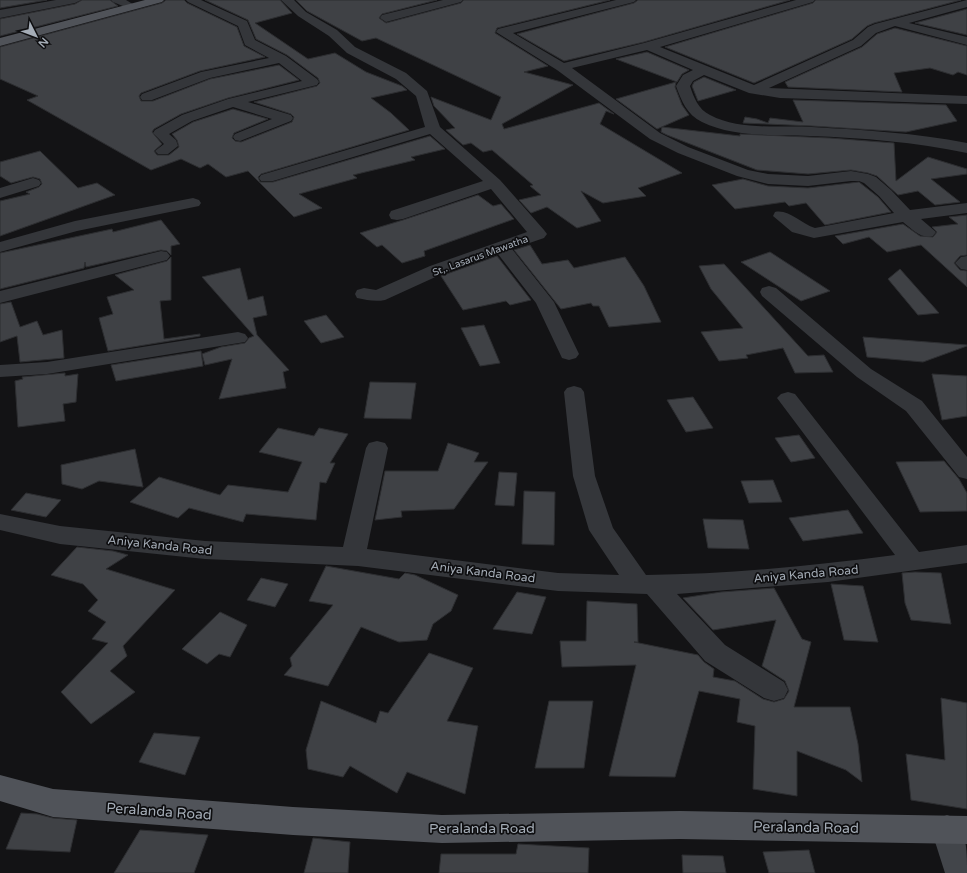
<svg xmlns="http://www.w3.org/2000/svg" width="967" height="873" viewBox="0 0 967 873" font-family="'Varela Round',sans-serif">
  <rect width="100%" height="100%" fill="#131315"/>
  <path fill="#3f4145" stroke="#2d2e31" d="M0,0H47L0,8Z
    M82,0H110L118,6L0,36V19L75,4Z
    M166,0H184L187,3L237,27L244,46L265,57L200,71L141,93L139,96L141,101H153L210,79L279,65L299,80L228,98L181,114L154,129L152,132L162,144L154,151L157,155H169L179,147L177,140L172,134L193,122L233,109L268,119L234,133L232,138L235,141L241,142L292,122L294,117L291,114L254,102L317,86L320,83L318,78L287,55L256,39L248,20L205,0H280L292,13L255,23L308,59L335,53L366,72L402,86L407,90L371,98L391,113L409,130L261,174L258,177L260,182H273L430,136L445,149L411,157L415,160L353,175L357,178L299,194L322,208L294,217L248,171L226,177L208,164L200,168L181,159L151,170L27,100L38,96L0,79V47L162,3Z
    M296,0H437L382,14L379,18L386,23L461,3L464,0H610L497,28L495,33L548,66L524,72L573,85L502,124L504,129L599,103L614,114L606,111L600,124L682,173L638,188L646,196L603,203L581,191L601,221L577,228L547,207L531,213L519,200L541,195L530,186L533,185L492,150L483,152L471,143L463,145L446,130L455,128L434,106L431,97L491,120L501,97L376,38L362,41L307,11Z
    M638,0H790L644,42L564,61L517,34L634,3Z
    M816,0H961L874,23L867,26L852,39L754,83L665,47L813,3Z
    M967,9V35L915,23Z
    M895,28L967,46V75L958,72L953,75L930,68L894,73L902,92L788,87L785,82L862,47L877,34Z
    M647,52L689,70L682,74L677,82L616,59Z
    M704,77L736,90L698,101L692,86L694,82Z
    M676,82L675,87L682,105L689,115L657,129L616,99Z
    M793,100L946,105L957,121L906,132L812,126L743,123L745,117L757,119L768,123L770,118L803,122Z
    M662,127L740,136V134L830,138L894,143L896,181L928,157L967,169V174L931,179L960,202L935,205L918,191L898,195L877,176L868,173L851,170L808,174L757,170L667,135L661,132Z
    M40,151L78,188L97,183L115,195L0,236V201L30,194L26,192L39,187L42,184L40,179L33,177L11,183L0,176V162Z
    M743,179L768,186L808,188L859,182L878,197L891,212L825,225L806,203L789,206L785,202L735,209L712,185Z
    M478,195L493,206L501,204L514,219L424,251L425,256L402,263L382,245L377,247L360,233L403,220Z
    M967,215V255L960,256L954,263L960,270L967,271V287L921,245L887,252L869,237L843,244L835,236L903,224L920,236L933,237L937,232L932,227L958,224L949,217Z
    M161,220L180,244L171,246V255L167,251L161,250L86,267L85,262L84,268L0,289V253L112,229L113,232Z
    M530,245L542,264L568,260L574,268L625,257L644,286L661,322L609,327L599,306H593L591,303L561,309L514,250Z
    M770,252L830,291L801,301L741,262Z
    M497,256L531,300L510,305L506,301L463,310L441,276Z
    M171,257V300L160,301L164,339L200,334V336L108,351L99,318L113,314L107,297L134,290L115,275L167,261Z
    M724,264L808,356L824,355L833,372L795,373L783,348L746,355L748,358L719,361L701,332L743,328L711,289L699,266Z
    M240,268L248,300L263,296L267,315L253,318L257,335L289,370L283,372L286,388L219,399L232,359L205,365L202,354L221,347L245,343L249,338L254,336L202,277Z
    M900,269L939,313L918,315L888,279Z
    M11,302L20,327L37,321L43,335L62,330L64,358L20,362L17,336L0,342V304Z
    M326,315L344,337L321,343L304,321Z
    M484,325L500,363L480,366L461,328Z
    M863,337L967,345V346L923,362L867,357Z
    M201,351L203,366L116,381L111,365Z
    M65,373V376L78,374L76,402L63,404L65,421L18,427L15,381L23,379L22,377Z
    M932,374L967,376V416L942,420Z
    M370,382L416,383L411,419L364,418Z
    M693,397L713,428L686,432L667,400Z
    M278,428L314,436L319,428L348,434L330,463H335L326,483L320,482L316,520L246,514L243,522L189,508L178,518L130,502L159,477L220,495L228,485L288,492L302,462L259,452Z
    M799,435L815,458L791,462L775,438Z
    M448,443L479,453L474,462H488L454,509L401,511L402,517L375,520L385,471H438Z
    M135,449L143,487L99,481L82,489L62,484L61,465Z
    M944,461L959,479L967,493V511L920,512L896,462Z
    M499,472L517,473L514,506L495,505Z
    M773,480L782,502L749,503L741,481Z
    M524,491L555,492L554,545L522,544Z
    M26,493L61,500L46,517L11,510Z
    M848,510L863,533L803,541L789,518Z
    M703,519L743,520L749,549L708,548Z
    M77,547L113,551L128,555L106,569L175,590L123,646L127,656L110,671L135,692L91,724L61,692L108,643L92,639L106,622L88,611L98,600L83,584L51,575Z
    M326,566L399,579L405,573L415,575L458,595L451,611L433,624L427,640L399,642L361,627L328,686L284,675L292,666L290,658L333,605L309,601Z
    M915,572L941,573L951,624L911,620L905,603L902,573Z
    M261,578L288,584L275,607L247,600Z
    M831,584L863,586L878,642L844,640Z
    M774,588L802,639L811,642L794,707H850L858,744L862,782L846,770L797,751V796L753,789L755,726L737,722L740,699L699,691L675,777L609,776L636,665L562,667L560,641H586L587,601L637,604L638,642H634L698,655L704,662L714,669L713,677L735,681L763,699L774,702L784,699L789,691L785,681L762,666L776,620L713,630L683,598L721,592Z
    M517,592L546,597L532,634L493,629Z
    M220,612L247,625L230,657L219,654L207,664L182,649Z
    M429,653L473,668L447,721L478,726L465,794L407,772L397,793L350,766L343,777L308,769L306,750L321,701L376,723L380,711L388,713Z
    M941,698L967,703V809L911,800L906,754L945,760Z
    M549,701H593L584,768H535Z
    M154,733L200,737L185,775L139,762Z
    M21,813L37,814L53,818L77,820L70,852L6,849Z
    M140,830L208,835L194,873H114Z
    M313,838L350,842L348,873H304Z
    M518,844L589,848L588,873H439L441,854H516Z
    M809,850L815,873H769L763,852Z
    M682,855L723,856L726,873H683Z"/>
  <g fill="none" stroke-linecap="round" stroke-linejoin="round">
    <path fill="#34363a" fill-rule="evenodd" d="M56,0H81L75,3L0,18V10Z
      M111,0H126L136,6L130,9L113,2Z
      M186,0H201L247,21L255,40L286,56L317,79L319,82L317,85L248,102L291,115L293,118L291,121L240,141L235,140L233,137L235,134L272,119L233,107L192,121L169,134L176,140L178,146L168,154H158L155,151L164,144L153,133L155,130L182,115L228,99L302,81L279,63L210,78L152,100H142L140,97L142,94L201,72L269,58L245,45L238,26L188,2Z
      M281,0H294L306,12L337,30L355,47L406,73L427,91L440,127L500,180L544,230L547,234L544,238L512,249L554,302L579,354L576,358L569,360L562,358L536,303L498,254L442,274L385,300C375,302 367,300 357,298L355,294L357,290L364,288L376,290L430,266L527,232L491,189L403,219L397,220L391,219L389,215L391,211L483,181L430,134L273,181H261L259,178L261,175L425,127L416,96L396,79L347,53L329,36L298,16Z
      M443,0H463L461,2L386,22L380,18L382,15Z
      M616,0H636L634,2L513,33L564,63L644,43L796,0H815L813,2L660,47L754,85L853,40L868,27L875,24L967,0V7L909,23L967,37V45L895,26L876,33L861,46L769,88L967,96V104L780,98L749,93L704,75L693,81L690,86C694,98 698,109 710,115C740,131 779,125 812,127C864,130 916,133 967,143V153C915,142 863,138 810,136C774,134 735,138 702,122C687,115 681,100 676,86L683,75L693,70L647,50L572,68L660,133L688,147L748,170L768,174L808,176L851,171L868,174L876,177L891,190L910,210L967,203V213L921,219L936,232L933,236C920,239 912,229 903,222L814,238L792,232L773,216L775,212C789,209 801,224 815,228L894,213L879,196L864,183L859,181H851L808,186L768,184L737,176L678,153L650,139L557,70L496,32L498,29Z
      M33,178L39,180L41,183L39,186L0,198V188Z
      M193,198L199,200L201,203L199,206L77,231L0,252V242L75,221Z
      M161,251L167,252L170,256L167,260L0,303V291Z
      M967,256V270L961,269L955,263L961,257Z
      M769,286L776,288L871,369L922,401L967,457V479L959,477L906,411L857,377L762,296L760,292L762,288Z
      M238,332L245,334L248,338L245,342L47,374L0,377V365L47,362Z
      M574,386L581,388L584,392L595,476L613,528L646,575C729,574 812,566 895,555L777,398L781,394L788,392L795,394L919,552L967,545V563L828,582L677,594L725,645L784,682L788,690L784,698L774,701L764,698L705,661L647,594L558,591L358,566L205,559L60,544L0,530V514L60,526L205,541L343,547L366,448L369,443L377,441L385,443L388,448L367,549L558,573L619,575L589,530L573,476L564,392L567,388Z"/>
    <path fill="#42454a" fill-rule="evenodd" d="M947,815L958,819C967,839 967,852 967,873H945L931,829L936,819Z"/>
    <path fill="#505359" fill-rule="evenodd" d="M145,0H164L162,2L0,46V38Z
      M0,775L53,789L293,807L442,815L680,811L967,816V844L680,839L442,843L293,835L53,817L0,801Z"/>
  </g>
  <g text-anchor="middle" stroke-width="3.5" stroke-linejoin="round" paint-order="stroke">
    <g font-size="10" fill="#a4acb6" stroke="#0e0e10">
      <text transform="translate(480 255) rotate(-20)" y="4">St,. Lasarus Mawatha</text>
    </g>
    <g font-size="12" fill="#a4acb6" stroke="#0e0e10">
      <text transform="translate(160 545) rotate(6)" y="4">Aniya Kanda Road</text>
      <text transform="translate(483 572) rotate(7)" y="4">Aniya Kanda Road</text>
      <text transform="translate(806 574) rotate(-5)" y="4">Aniya Kanda Road</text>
    </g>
    <g font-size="14" fill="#a4acb6" stroke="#0e0e10">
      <text transform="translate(159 811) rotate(4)" y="5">Peralanda Road</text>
      <text transform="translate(806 827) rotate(1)" y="5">Peralanda Road</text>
      <text x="482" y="833">Peralanda Road</text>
    </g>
  </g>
  <g transform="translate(36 36) rotate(132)" stroke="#0e0e10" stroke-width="3" paint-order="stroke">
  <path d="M0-3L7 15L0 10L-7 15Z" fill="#a4acb6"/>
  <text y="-6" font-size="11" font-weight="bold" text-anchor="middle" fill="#a4acb6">N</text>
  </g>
</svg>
